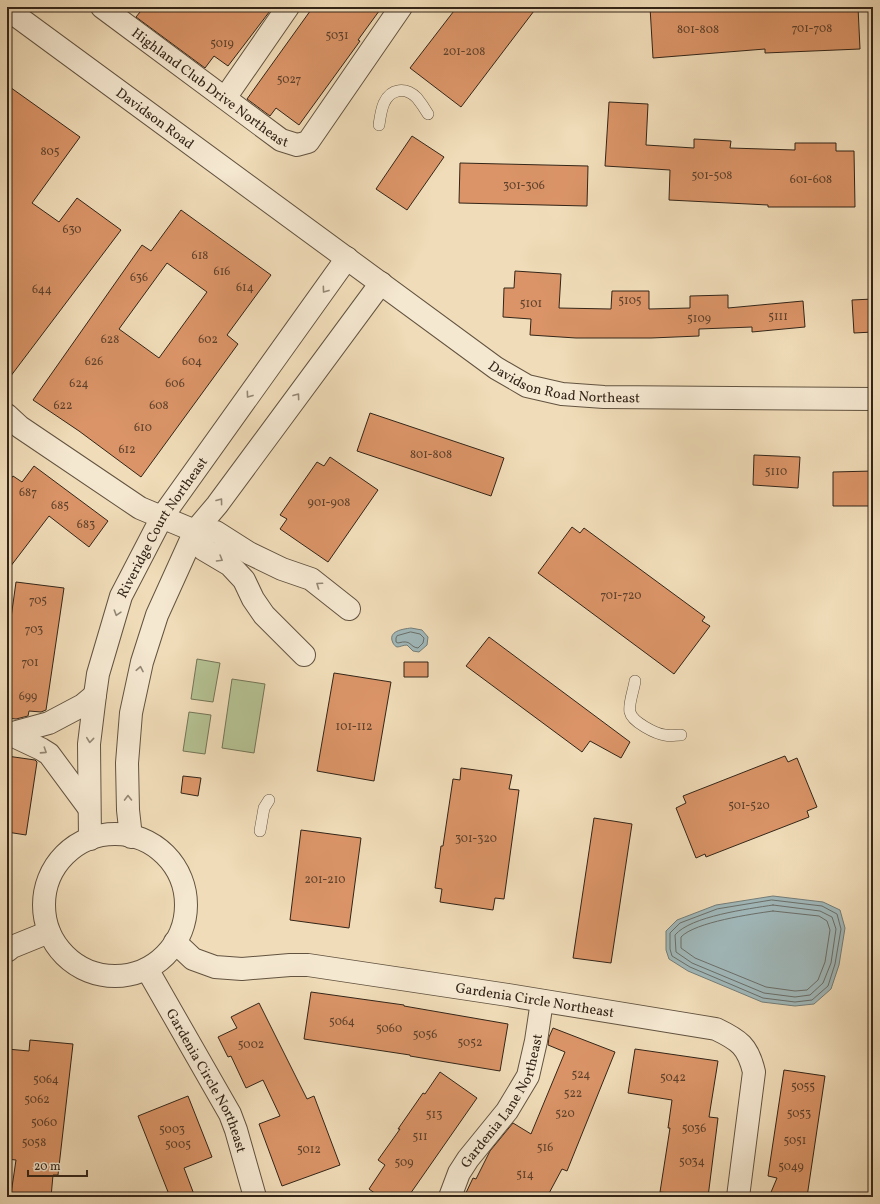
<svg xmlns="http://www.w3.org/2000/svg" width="880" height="1204" viewBox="0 0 880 1204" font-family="Vollkorn,serif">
  <rect width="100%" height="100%" fill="#f0dcb8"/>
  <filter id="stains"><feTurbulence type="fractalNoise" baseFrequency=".005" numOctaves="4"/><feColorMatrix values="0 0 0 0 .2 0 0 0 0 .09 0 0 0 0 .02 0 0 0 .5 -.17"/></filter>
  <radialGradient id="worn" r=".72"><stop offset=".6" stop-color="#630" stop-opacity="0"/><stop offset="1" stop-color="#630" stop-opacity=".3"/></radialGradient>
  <path fill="#b5c293" stroke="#747456" d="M197,659L220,663L213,702L191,699Z
    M232,679L265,684L254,753L222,748Z
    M189,712L211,715L205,754L183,751Z"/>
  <path fill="#a0b8ba" stroke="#747d79" d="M411,628L422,630L428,637L427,645L419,652L413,651L407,645C403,645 400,647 397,647C395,646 394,645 393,643C387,631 403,629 411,628Z
    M773,896L823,902L840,910L845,928L839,965L831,989L814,1004L795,1006L762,1002L688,971L669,959L666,950V931L677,920L716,905Z"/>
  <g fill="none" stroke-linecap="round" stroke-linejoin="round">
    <path stroke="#6a6e69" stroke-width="1" d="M411,632L420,634L424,638L423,643L418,648C409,647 412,639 398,643L396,642V638L397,636Z
      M772,900L822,906L837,914L841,929L835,964L828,986L812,1000L795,1002L763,998L690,967L672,956L670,949V933L680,923L717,909Z
      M773,905L820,911L832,917L836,929L831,963L823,983L810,995L795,997L764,993L692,963L676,952L675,935C691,916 748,909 773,905Z
      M773,911L819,916L827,921L830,930L825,962L818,980L807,990L795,991L766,987L695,958L681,948V937C695,922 752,914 773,911Z"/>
  </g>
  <path fill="#da9467" stroke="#332518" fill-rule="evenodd" d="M144,7H273L228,66L214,56L205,68L136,17Z
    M313,7H382L358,40L360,41L299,125L276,108L270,116L247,99Z
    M457,7H537L461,107L410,68Z
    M650,7H858L860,49L765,53V49L653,58Z
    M7,85L80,137L32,203L59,222L77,198L121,230L7,381Z
    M609,102L648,104L646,145L694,148V139L731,141L730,148L795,150V143H836V151H854L855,207H768V205L669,200L670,170L605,166Z
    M412,136L444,157L407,210L376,189Z
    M460,163L588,166L587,206L459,203Z
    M181,210L271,275L227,335L238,344L141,477L79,431L33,400L142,245L151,251ZM167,263L207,292L159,358L119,329Z
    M515,271L561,274L559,308L611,309L612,291H649V309L690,308V296L728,295V308L803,301L805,327L752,332V327L699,329V336L651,338H576L530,335L531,319L503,317L504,288H514Z
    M873,299V332L854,333L852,300Z
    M370,413L504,458L491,496L357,451Z
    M754,455L800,457L798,488L753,485Z
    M330,457L378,490L328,562L280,529L287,519L280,515L317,462L324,466Z
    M34,466L108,521L89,547L49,516L7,571V484L13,476L22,482Z
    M873,471V506H833V472Z
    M572,527L580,533L584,528L705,617L702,621L710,626L674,674L538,573Z
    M16,582L64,588L46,710L41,712L29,711L28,716L16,719L7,718V647Z
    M489,637L630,742L621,758L590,741L582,752L466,666Z
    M404,662H428V677H404Z
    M334,673L391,682L374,781L317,771Z
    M7,756L35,760L37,762L26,835L7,832Z
    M785,756L788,762L797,758L817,807L807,811L809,817L706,857L705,854L696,858L676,808L686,803L683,796Z
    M461,768L512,775L509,789L519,790L504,899L495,898L493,910L440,902L442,889L435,888L441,846H443L453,779L460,780Z
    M183,776L201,778L198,796L181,793Z
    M594,818L632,824L611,963L573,958Z
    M301,830L361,838L349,928L290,920Z
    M311,992L404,1005V1006L508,1024L500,1071L410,1056V1055L304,1039Z
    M259,1003L307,1099L314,1096L340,1165L282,1186L259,1124L280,1116L263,1080L246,1088L231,1056L228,1057L218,1037L237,1028L231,1017Z
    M553,1028L615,1052L567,1171L562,1169L547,1197H464L473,1178L476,1179L490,1151L513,1123L531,1134L565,1052L548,1045L549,1037Z
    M30,1040L73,1044L58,1175H53L51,1197H16V1195L11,1194L16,1160L7,1159V1094L10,1072H7V1049L29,1051Z
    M635,1049L718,1061L709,1117L718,1118L708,1197H698L660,1192L670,1128H668L672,1100L628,1093Z
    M784,1070L825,1076L807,1197H769L777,1178L768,1176Z
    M440,1072L477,1098L408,1197H380L369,1189L385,1165L378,1160L400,1129H398L414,1106L423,1093L425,1094Z
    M188,1096L212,1157L184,1168L195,1197H170L138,1116Z"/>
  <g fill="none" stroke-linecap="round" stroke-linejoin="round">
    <defs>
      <path id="lane" d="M379,125C380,118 381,110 384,103C391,88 406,87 417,98C421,103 425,109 428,114
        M635,681C634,689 628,705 630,712C632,722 656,734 665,735C670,736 676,735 681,735
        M260,831L264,808L269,800"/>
      <g id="street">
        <path id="s1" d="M102,7L281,140L297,145L308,142L401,7"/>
        <path id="s2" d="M7,9L496,368L527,386L562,394L604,397L873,399"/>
        <path d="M225,98L288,7"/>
        <path d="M7,415L20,427L140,508L195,531L216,532L249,553L282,569L311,579L349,609"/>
        <path d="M195,531L203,549L230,565L244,580L253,599L264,615L304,655"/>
        <path d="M7,733L41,749L49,754L89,808"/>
        <path d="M9,734L49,723L83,705L95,695"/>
        <circle cx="115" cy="905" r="71"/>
        <path d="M131,837L128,810L127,763L131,713L142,662L157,615L195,531L217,505L381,283"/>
        <path id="s3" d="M90,839L89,744L95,695L98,674L121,596L162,517L347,258"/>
        <path id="s4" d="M175,942L193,959L215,967L242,969L290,965H308L508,995L716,1029C739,1040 748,1046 754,1072L738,1197"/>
        <path d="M7,951L12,947L49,932"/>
        <path id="s5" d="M147,969L230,1114L236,1130L255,1197"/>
        <path id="s6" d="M450,1197L459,1173L468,1159L507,1111L528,1076L536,1041L542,1001"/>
      </g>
    </defs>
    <use href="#lane" stroke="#625340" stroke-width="12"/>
    <use href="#street" stroke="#625340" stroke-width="24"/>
    <use href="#lane" stroke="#f5e8d1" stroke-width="11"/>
    <use href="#street" stroke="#f5e8d1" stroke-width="22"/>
  </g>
  <defs><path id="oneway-chevron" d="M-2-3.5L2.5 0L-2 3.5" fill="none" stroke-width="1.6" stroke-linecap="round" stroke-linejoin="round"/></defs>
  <g stroke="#948674">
    <use href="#oneway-chevron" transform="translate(325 290) rotate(126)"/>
    <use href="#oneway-chevron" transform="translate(249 395) rotate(126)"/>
    <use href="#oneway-chevron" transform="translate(297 396) rotate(-54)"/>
    <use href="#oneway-chevron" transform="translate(220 501) rotate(-53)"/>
    <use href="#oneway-chevron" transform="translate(220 559) rotate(31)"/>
    <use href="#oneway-chevron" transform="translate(319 585) rotate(-145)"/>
    <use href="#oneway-chevron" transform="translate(117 613) rotate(107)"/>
    <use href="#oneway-chevron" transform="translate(140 669) rotate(-79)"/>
    <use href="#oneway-chevron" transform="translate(90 740) rotate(96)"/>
    <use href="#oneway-chevron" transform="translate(44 751) rotate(33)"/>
    <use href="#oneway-chevron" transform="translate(128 798) rotate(-91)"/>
  </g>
  <g text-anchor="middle" stroke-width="3.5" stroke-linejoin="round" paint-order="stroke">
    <g font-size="12" fill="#5d412c">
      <text x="812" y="32">701-708</text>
      <text x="698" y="33">801-808</text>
      <text x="337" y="39">5031</text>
      <text x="222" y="47">5019</text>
      <text x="464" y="55">201-208</text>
      <text x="289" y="83">5027</text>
      <text x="50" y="155">805</text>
      <text x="712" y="179">501-508</text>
      <text x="811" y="183">601-608</text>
      <text x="524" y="189">301-306</text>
      <text x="72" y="233">630</text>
      <text x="200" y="259">618</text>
      <text x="222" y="275">616</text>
      <text x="139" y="281">636</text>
      <text x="245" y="291">614</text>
      <text x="42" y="293">644</text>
      <text x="630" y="304">5105</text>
      <text x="531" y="307">5101</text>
      <text x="778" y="320">5111</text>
      <text x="699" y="322">5109</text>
      <text x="110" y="343">628</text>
      <text x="208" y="343">602</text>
      <text x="94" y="365">626</text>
      <text x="192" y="365">604</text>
      <text x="79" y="387">624</text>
      <text x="175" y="387">606</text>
      <text x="63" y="409">622</text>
      <text x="159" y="409">608</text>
      <text x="143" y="431">610</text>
      <text x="127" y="453">612</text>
      <text x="431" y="458">801-808</text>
      <text x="776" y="475">5110</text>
      <text x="28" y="496">687</text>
      <text x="329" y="506">901-908</text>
      <text x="60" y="509">685</text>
      <text x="86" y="528">683</text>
      <text x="621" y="599">701-720</text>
      <text x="38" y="604">705</text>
      <text x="34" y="633">703</text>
      <text x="30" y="666">701</text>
      <text x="28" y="700">699</text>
      <text x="354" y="730">101-112</text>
      <text x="749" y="809">501-520</text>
      <text x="476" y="842">301-320</text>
      <text x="325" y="883">201-210</text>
      <text x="342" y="1025">5064</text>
      <text x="389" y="1032">5060</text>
      <text x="425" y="1038">5056</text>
      <text x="470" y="1046">5052</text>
      <text x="251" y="1048">5002</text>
      <text x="581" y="1078">524</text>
      <text x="673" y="1081">5042</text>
      <text x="46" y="1083">5064</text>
      <text x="803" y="1090">5055</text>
      <text x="573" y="1097">522</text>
      <text x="37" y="1103">5062</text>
      <text x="565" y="1117">520</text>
      <text x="799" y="1117">5053</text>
      <text x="434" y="1118">513</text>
      <text x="44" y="1126">5060</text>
      <text x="694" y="1132">5036</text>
      <text x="172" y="1133">5003</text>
      <text x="420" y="1140">511</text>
      <text x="795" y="1144">5051</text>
      <text x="34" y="1146">5058</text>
      <text x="178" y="1148">5005</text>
      <text x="545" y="1151">516</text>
      <text x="309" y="1153">5012</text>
      <text x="692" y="1165">5034</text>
      <text x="404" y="1166">509</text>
      <text x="791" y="1170">5049</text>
      <text x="525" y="1178">514</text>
    </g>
    <g font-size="14" fill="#332518" stroke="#f5e8d1">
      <text dy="5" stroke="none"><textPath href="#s1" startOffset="135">Highland Club Drive Northeast</textPath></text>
      <text dy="5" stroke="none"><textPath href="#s2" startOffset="184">Davidson Road</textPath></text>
      <text dy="5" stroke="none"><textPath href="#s2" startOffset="678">Davidson Road Northeast</textPath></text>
      <text dy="5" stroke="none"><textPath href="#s3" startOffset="327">Riveridge Court Northeast</textPath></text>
      <text dy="5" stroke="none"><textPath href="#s4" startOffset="371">Gardenia Circle Northeast</textPath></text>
      <text dy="5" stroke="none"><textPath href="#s5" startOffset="127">Gardenia Circle Northeast</textPath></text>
      <text dy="5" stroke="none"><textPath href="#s6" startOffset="111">Gardenia Lane Northeast</textPath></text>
    </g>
  </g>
  <rect width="880" height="1204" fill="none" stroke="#f0dcb8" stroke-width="24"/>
  <rect x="8" y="8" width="864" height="1188" fill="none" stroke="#332518" stroke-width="2"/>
  <rect x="12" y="12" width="856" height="1180" fill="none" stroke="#332518"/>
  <path d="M28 1170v6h59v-6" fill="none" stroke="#332518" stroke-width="2"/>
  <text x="34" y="1170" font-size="12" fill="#332518" stroke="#f5e8d1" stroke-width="3" paint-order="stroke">20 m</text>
  <rect width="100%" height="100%" filter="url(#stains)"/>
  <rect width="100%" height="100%" fill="url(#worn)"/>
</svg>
